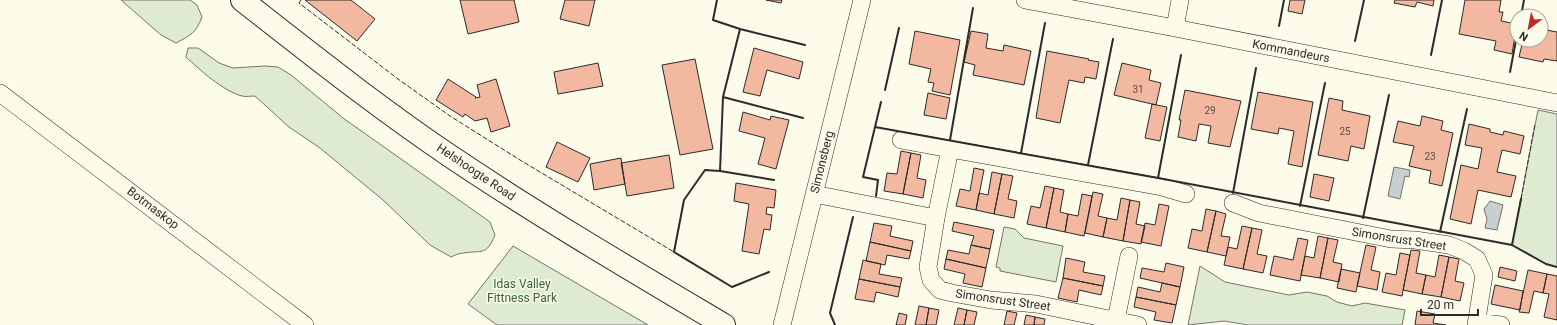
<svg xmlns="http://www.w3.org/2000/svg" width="1557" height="325" viewBox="0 0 1557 325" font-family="Roboto,sans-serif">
  <rect width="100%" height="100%" fill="#fdfbea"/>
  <path fill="#deebd1" stroke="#74746e" d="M121,0H190L197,5L202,17C196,33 191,35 176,43L161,35Z
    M188,48H198L219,63L233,68L265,66L278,67L291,75L343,118L490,222L495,235C486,256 483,250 464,253C460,253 455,255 451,257L430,245L383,200L320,148L289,127L255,96C251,96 246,97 242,96C223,91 200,70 186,57Z
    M1538,110L1557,114V267L1546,264L1512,245Z
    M1004,227L1015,229L1024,238L1063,246L1056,282L1000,271V268L996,267Z
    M513,246L648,325H497L468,304Z
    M1200,266L1225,282L1289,295L1307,292L1327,296L1337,302L1352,306L1365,303L1405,310L1402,325H1248L1224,321L1188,325Z"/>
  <path fill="#c7d0d0" stroke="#74746e" d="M1394,167L1410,170L1409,177L1405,176L1400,199L1388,196Z
    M1490,201L1503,205L1497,230L1485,228L1487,219L1484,209Z"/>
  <path fill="#f2b8a0" stroke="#2b2b2b" d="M305,0H351L375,19L357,41Z
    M460,0H514L519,22L468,34Z
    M565,0H595L589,26L560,19Z
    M766,0H782L781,3Z
    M1290,0H1305L1302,14L1288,11Z
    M1395,0H1434L1433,6L1417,2L1415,7L1394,3Z
    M1465,0H1501L1499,12H1503L1501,21L1517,24L1512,54L1494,50L1496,41L1459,34Z
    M1541,29L1557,32V61L1544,59L1543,62L1519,57L1523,40H1541Z
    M915,31L960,40L950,95L932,91L934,83L928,82L931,69L909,64Z
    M971,31L988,34L986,48L1003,51L1004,45L1031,51L1024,85L973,75L975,65L964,62Z
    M754,48L803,62L799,79L767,70L760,96L743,92Z
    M1047,51L1089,59L1088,60L1099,62L1096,79L1085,77L1084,83L1069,80L1060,123L1036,118Z
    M695,59L713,149L680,155L662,65Z
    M598,63L603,86L558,94L554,72Z
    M1122,63L1151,70L1149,80L1161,83L1156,105L1114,95Z
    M448,79L476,97L475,98L480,97L477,85L496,79L510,126L491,132L487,118L475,121L465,114L463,117L436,100Z
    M1185,90L1241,101L1230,147L1208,143L1211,126L1199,124L1196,141L1178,137L1181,120H1179Z
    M1258,92L1313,102L1302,167L1288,164L1294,131L1279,128L1278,134L1251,129Z
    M928,93L950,98L946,119L924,115Z
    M1329,98L1343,101L1342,110L1370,116L1364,149L1351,146L1348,161L1318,155Z
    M1152,104L1167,107L1160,141L1145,138Z
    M743,112L770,120L771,116L789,120L776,169L758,164L765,138L739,131Z
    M1422,116L1443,121L1441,130L1453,133L1442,186L1429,183L1431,171L1409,166L1414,146L1393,142L1398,121L1420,126Z
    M1469,124L1490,129V132L1503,135L1504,131L1524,136L1520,154L1502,150L1497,172L1516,176L1511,197L1478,190L1471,224L1450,219L1461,165L1478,169L1482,148L1465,145Z
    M557,142L590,158L578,182L546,167Z
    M901,151L911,153L903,194L884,191L887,173L897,174Z
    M911,153L921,155L917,178L926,180L923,198L903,194Z
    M669,155L674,188L627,196L621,163Z
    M621,158L625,184L594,190L590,164Z
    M974,168L984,170L976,210L956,206L960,189L970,191Z
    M992,172L1002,174L994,214L976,210L979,193L988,195Z
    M1002,174L1013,176L1008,199L1017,201L1014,218L994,214Z
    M1314,174L1334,178L1329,201L1310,197Z
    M736,183L776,190L774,208L767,207L766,214L772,215L770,230L764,229L759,254L742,251L749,204L734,201Z
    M1045,186L1054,188L1046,228L1027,224L1031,206L1040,208Z
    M1054,188L1064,190L1060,212L1068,214L1065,232L1046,228Z
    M1093,192L1103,194L1098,216L1107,218L1103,237L1085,233Z
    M1082,194L1092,196L1084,236L1065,232L1068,214L1078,216Z
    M1121,198L1130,200L1123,241L1103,237L1107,218L1117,220Z
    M1130,200L1140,202L1136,224L1145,226L1141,244L1123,241Z
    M1159,204L1169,206L1161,246L1141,242L1145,223L1155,225Z
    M1206,209L1216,211L1207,252L1188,248L1192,229L1202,231Z
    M1216,211L1226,214L1221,236L1230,237L1226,256L1207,252Z
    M954,222L994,230L990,249L971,245L974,236L952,231Z
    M874,223L892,226L890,236L913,241L911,251L870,242Z
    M1242,226L1252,228L1243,269L1224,265L1228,247L1237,249Z
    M1252,228L1262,230L1257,254L1267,256L1263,273L1243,269Z
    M1318,236L1328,238L1320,278L1301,275L1305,256L1314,258Z
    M1298,238L1308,240L1300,281L1270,275L1274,256L1293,260Z
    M1328,238L1338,240L1333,262L1342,264L1339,282L1320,278Z
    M870,242L911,251L909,259L887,255L885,265L866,261Z
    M971,245L990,249L986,268L946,259L948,250L969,254Z
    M1366,245L1376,247L1371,270L1380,272L1377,290L1357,286Z
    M1411,250L1420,251L1416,273L1426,275L1422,294L1403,290Z
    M1400,253L1410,255L1402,296L1382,292L1386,273L1396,275Z
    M1439,255L1449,257L1441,297L1422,294L1426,275L1435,277Z
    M1449,257L1459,259L1455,281L1464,283L1460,301L1441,297Z
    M1066,258L1085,262L1083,272L1105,276L1103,286L1063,278Z
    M946,259L986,268L982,287L963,283L965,274L944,269Z
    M863,260L881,264L879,274L902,278L900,287L859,279Z
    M1166,263L1184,267L1180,287L1140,278L1142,268L1164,272Z
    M1500,267L1517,271L1515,281L1498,277Z
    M1341,269L1360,273L1356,292L1337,288Z
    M1528,270L1547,274L1543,293L1534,291L1529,313L1519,312Z
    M1547,274L1557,276V320L1544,317L1549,294L1543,293Z
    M1063,278L1103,286L1101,295L1079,290L1077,302L1058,298Z
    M859,279L900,287L898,297L876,292L874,302L855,299Z
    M1162,283L1180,287L1176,305L1136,297L1138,287L1160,292Z
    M1495,285L1523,291L1520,310L1491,304Z
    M1136,297L1176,305L1172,323L1154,320L1156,312L1134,307Z
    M919,306L929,308L926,325H915Z
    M929,308L939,310L936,325H926Z
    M958,308L967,310L964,325H954Z
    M967,310L977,312L974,325H964Z
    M1007,311L1017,313L1014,325H1004Z
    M1417,311L1435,314L1433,323L1446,325H1415Z
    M899,313L907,315L905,325H896Z
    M1026,315L1035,317L1034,325H1024Z
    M1035,317L1045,319L1044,325H1034Z"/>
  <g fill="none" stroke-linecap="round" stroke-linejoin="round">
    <defs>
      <path id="minor" d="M1025,0L1175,28L1557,103
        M1175,28L1180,0
        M0,93L305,325
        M901,140L950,149
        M814,194L936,218
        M1233,203L1259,213L1391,239L1415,240L1449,245L1464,251L1477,259L1484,275L1476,325
        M1477,322L1501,325
        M782,325L862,0
        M1115,325L1129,256
        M1138,325L1036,304L991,300L952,293L940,290L931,280L928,267L936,218L950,149L1162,187L1186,194"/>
      <path id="secondary" d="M242,0C311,54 380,109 453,158C541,217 633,271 724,325"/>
    </defs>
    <use href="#minor" stroke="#2b2b2b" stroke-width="18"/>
    <use href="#secondary" stroke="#2b2b2b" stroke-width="24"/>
    <use href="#minor" stroke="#fdfbea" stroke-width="17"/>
    <use href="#secondary" stroke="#fdfbea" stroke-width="22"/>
    <path stroke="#2b2b2b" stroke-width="1" stroke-dasharray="5 2" stroke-linecap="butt" d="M301,0L299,3L398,79L450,116L520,160L674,252
      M1521,199L1535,124"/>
    <path stroke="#2b2b2b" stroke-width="2" d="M717,0L713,20L740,29L723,97L720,171L705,170L684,200L674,252L732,287L769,272
      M1521,16L1524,0
      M1279,26L1284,0
      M740,29L805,45
      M1355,41L1364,0
      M1431,55L1442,0
      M1510,72L1517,35
      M885,90L899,28
      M723,97L803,118
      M875,127L881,102
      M950,140L973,8
      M1021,153L1045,23
      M1088,165L1113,39
      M720,171L774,180
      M1158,178L1181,55
      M1233,193L1256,68
      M876,196L878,180L863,177L875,127L1158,178L1512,245L1546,264L1557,267
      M1300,206L1325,83
      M1363,218L1389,95
      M1440,232L1467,109
      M1512,245L1521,199
      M835,325L830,313L853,217"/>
  </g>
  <g text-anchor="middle" stroke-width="3" stroke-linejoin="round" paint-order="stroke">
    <g font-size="10" fill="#5d4e48">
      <text x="1138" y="93">31</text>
      <text x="1210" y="114">29</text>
      <text x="1345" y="135">25</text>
      <text x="1430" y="160">23</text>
    </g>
    <g font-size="12" fill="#2b2b2b" stroke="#fdfbea">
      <text transform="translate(1291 51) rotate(11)" y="4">Kommandeurs</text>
      <text transform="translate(822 162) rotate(-76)" y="4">Simonsberg</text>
      <text transform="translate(476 172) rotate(34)" y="4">Helshoogte Road</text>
      <text transform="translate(153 208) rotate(37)" y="4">Botmaskop</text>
      <text transform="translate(1399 239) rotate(9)" y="4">Simonsrust Street</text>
      <text transform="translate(1003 300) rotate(8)" y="4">Simonsrust Street</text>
    </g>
    <g font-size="12" fill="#34623c" stroke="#fdfbea">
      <text x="522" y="288">Idas Valley<tspan x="522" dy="14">Fittness Park</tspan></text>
    </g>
  </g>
  <g transform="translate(1529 28) rotate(212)"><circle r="19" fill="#fdfbea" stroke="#a9a89e"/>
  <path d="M0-3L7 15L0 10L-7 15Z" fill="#c62828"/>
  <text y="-6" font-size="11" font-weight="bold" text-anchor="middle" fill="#2b2b2b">N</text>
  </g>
  <path d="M1421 309v6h57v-6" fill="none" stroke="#2b2b2b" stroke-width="2"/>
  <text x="1427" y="309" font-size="12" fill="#2b2b2b" stroke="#fdfbea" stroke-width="3" paint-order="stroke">20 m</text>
</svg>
